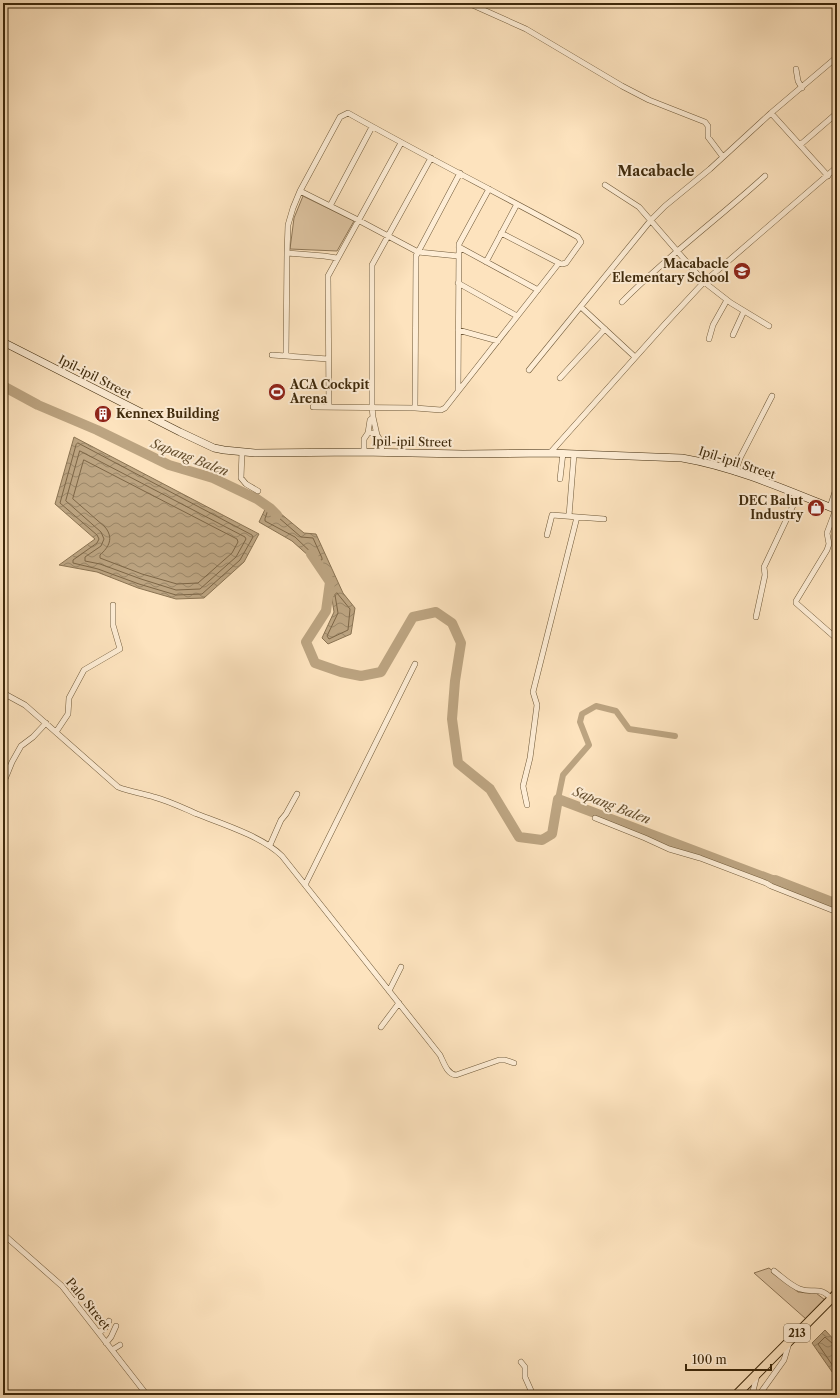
<svg xmlns="http://www.w3.org/2000/svg" width="840" height="1398" viewBox="0 0 840 1398" font-family="'Libre Caslon Text',serif">
  <defs>
    <pattern id="water-waves" width="16" height="10" patternUnits="userSpaceOnUse"><rect width="16" height="10" fill="#bca481"/><path d="M0 5q4-4 8 0t8 0" fill="none" stroke="#9a8668"/></pattern>
  </defs>
  <rect width="100%" height="100%" fill="#fde3be"/>
  <filter id="stains"><feTurbulence type="fractalNoise" baseFrequency=".005" numOctaves="4"/><feColorMatrix values="0 0 0 0 .2 0 0 0 0 .09 0 0 0 0 .02 0 0 0 .5 -.17"/></filter>
  <radialGradient id="worn" r=".72"><stop offset=".6" stop-color="#630" stop-opacity="0"/><stop offset="1" stop-color="#630" stop-opacity=".3"/></radialGradient>
  <path fill="#ddc3a0" stroke="#8e7656" d="M303,196L354,221L337,251L290,249L294,218Z
    M769,1268L798,1292L816,1293L825,1300L806,1319L754,1273Z"/>
  <path fill="url(#water-waves)" stroke="#8a7352" d="M74,437L259,534L244,562L204,598L176,599L138,588L97,572L59,565L95,539L55,504Z
    M268,503L304,533L316,534L343,593L355,608L351,634L328,644L322,638L334,612L328,573L292,541L259,522Z
    M825,1330L837,1343V1379L812,1343Z"/>
  <g fill="none" stroke-linecap="round" stroke-linejoin="round">
    <path stroke="#7d6646" stroke-width="1" d="M78,443L252,535L253,537L240,560L202,594L176,595L139,584L98,569L73,563V560L97,543L99,539L97,535L60,503L76,445Z
      M80,451L245,537L246,539L236,557L200,589L176,590L141,579L100,564L85,561V557L101,546L104,539L101,532L66,501Z
      M84,460L237,539L238,542L232,553L198,583L177,584L142,574L100,558V555C109,547 114,538 105,527L73,499Z
      M268,511H271L301,537L313,538L322,558V560H319L295,537L265,521V519Z
      M337,593L350,609L348,630L329,639L327,636L338,613L335,595Z
      M837,1345L833,1344L825,1337L818,1344L837,1372"/>
    <path stroke="#8a7352" stroke-width="1.5" d="M552,834L554,835"/>
    <path stroke="#bca481" stroke-width="6" d="M558,799L563,775L589,745L580,722L582,714L596,706L616,711L629,729L675,736"/>
    <path stroke="#bca481" stroke-width="10" d="M3,386L38,405L97,430L169,465L213,478L257,499L270,508L277,515
      M311,554L330,582L326,611L306,642L315,663L341,672L361,676L381,672L413,617L436,612L452,623L461,643L455,681L452,719L458,763L490,789L519,837L542,840L552,834L558,799L772,880
      M775,880L837,904"/>
    <defs>
      <path id="street" d="M468,3L526,29L622,86L649,100L705,122L708,126V137L723,157
        M796,69L798,81L802,88
        M800,145L837,113
        M828,176L771,113L837,57
        M605,185L639,207L704,282L731,303L769,326
        M300,191L358,220L418,252L458,256
        M330,206L372,127
        M501,233L559,263
        M459,247L538,290
        M287,253L288,225L293,208L300,191L340,117L348,113C424,156 502,195 578,237L581,242L566,263L562,264L559,263L445,408L441,410L415,408L313,407
        M486,262L517,204
        M458,283L517,316
        M622,302C666,257 718,219 765,176
        M581,307L635,357
        M458,330L498,341
        M733,335L744,311
        M709,339L713,325L727,300
        M272,355L328,359
        M286,355L287,253L324,256L337,258
        M529,370L651,220L665,206L710,169L771,113
        M560,378L605,329
        M458,390L459,247V244L489,189
        M329,407L328,276L401,143
        M415,408L416,256L460,173
        M373,417L372,407V265L431,158
        M368,433L370,420L373,417L377,435
        M242,452L241,478L246,484L258,491
        M364,452V439L368,433C380,431 381,443 382,452
        M550,453L665,324L704,282L837,167
        M735,472L740,458L772,396
        M560,479L563,453
        M830,507L835,492
        M836,509L827,533L829,544L827,550L796,601V603L837,639
        M569,516L574,454
        M547,535L552,515L604,519
        M756,617L765,575L764,567L798,495
        M3,693L25,705L118,787C130,792 142,793 154,797C169,801 183,808 197,814C223,824 263,837 282,856L440,1055C444,1063 447,1074 456,1075L499,1060H505L514,1063
        M56,732L68,714L69,698L84,670L120,649L113,625V605
        M3,784L12,762L21,746L33,737L46,723
        M527,805L523,786L530,758L537,705L533,692L577,517
        M595,818L645,838L669,849L700,858L766,883L771,886L837,912
        M270,845L281,820L286,814L297,794
        M305,885L415,664
        M389,991L401,967
        M381,1027L399,1003
        M3,1234L62,1286L147,1395
        M774,1271C782,1277 791,1286 800,1289C814,1294 819,1285 832,1299
        M75,1302L79,1296V1291
        M99,1333L105,1328L109,1321
        M106,1343L111,1337L116,1326
        M112,1350L120,1345
        M521,1362L525,1367V1377L533,1395
        M752,1395L757,1375
        M759,1395L784,1360L789,1343"/>
      <path id="secondary" d="M3,342L180,432L214,448L224,450L255,453L361,452L463,454L550,453L682,458C735,467 787,490 837,510"/>
      <path id="primary" d="M736,1395L837,1293"/>
    </defs>
    <use href="#street" stroke="#6e5838" stroke-width="6"/>
    <use href="#secondary" stroke="#3e290b" stroke-width="8"/>
    <use href="#primary" stroke="#3e290b" stroke-width="10"/>
    <use href="#street" stroke="#feedd5" stroke-width="5"/>
    <use href="#secondary" stroke="#feedd5" stroke-width="7"/>
    <use href="#primary" stroke="#fde3be" stroke-width="8"/>
  </g>
  <defs>
    <symbol id="school-disc" viewBox="-11 -11 22 22"><circle r="9.5" fill="#8f2418" stroke="#feedd5"/><path d="M0-5L7-2L0 1L-7-2ZM-4 1L0 2.5L4 1V4Q0 6-4 4Z" fill="#fff"/></symbol>
    <symbol id="stadium-disc" viewBox="-11 -11 22 22"><circle r="9.5" fill="#8f2418" stroke="#feedd5"/><path d="M0-5a6.5 5 0 1 0 0 10a6.5 5 0 1 0 0-10ZM-3.5-1.8h7v3.6h-7Z" fill="#fff"/></symbol>
    <symbol id="building-disc" viewBox="-11 -11 22 22"><circle r="9.5" fill="#8f2418" stroke="#feedd5"/><path d="M-4-6H4V6H1V3H-1V6H-4ZM-2.5-4.3h1.7v1.8h-1.7ZM.8-4.3h1.7v1.8H.8ZM-2.5-1h1.7V.8h-1.7ZM.8-1h1.7V.8H.8Z" fill="#fff"/></symbol>
    <symbol id="shop-disc" viewBox="-11 -11 22 22"><circle r="9.5" fill="#8f2418" stroke="#feedd5"/><path d="M-5-2.5h2.3a2.7 3.5 0 0 1 5.4 0H5L5.5 6h-11ZM-1.5-2.5h3a1.5 2.3 0 0 0-3 0Z" fill="#fff"/></symbol>
  </defs>
  <g fill-rule="evenodd">
    <use href="#school-disc" x="732" y="261" width="20" height="20"/>
    <use href="#stadium-disc" x="267" y="382" width="20" height="20"/>
    <use href="#building-disc" x="93" y="404" width="20" height="20"/>
    <use href="#shop-disc" x="806" y="498" width="20" height="20"/>
  </g>
  <g text-anchor="middle" stroke-width="4" stroke-linejoin="round" paint-order="stroke">
    <rect fill="#feedd5" stroke="#786448" stroke-width="1" x="784" y="1324" width="26" height="18" rx="3"/>
    <g font-size="11" font-weight="bold" fill="#3e290b">
      <text x="797" y="1337">213</text>
    </g>
    <g font-size="12" font-weight="bold" fill="#3e290b" stroke="#feedd5" text-anchor="end">
      <text x="729" y="268">Macabacle<tspan x="729" dy="14">Elementary School</tspan></text>
      <text x="290" y="389" text-anchor="start">ACA Cockpit<tspan x="290" dy="14">Arena</tspan></text>
      <text x="116" y="418" text-anchor="start">Kennex Building</text>
      <text x="803" y="505">DEC Balut<tspan x="803" dy="14">Industry</tspan></text>
    </g>
    <g font-size="12" fill="#3e290b" stroke="#feedd5">
      <text transform="translate(95 377) rotate(27)" y="4">Ipil-ipil Street</text>
      <text transform="translate(412 442) rotate(1)" y="4">Ipil-ipil Street</text>
      <text transform="translate(737 463) rotate(18)" y="4">Ipil-ipil Street</text>
      <text transform="translate(88 1304) rotate(51)" y="4">Palo Street</text>
    </g>
    <g font-size="13" font-style="italic" fill="#644e2e" stroke="#feedd5">
      <text transform="translate(190 457) rotate(21)" y="5">Sapang Balen</text>
      <text transform="translate(612 805) rotate(21)" y="5">Sapang Balen</text>
    </g>
    <g font-size="14" font-weight="bold" fill="#3e290b" stroke="#feedd5">
      <text x="656" y="176">Macabacle</text>
    </g>
  </g>
  <rect width="840" height="1398" fill="none" stroke="#fde3be" stroke-width="16"/>
  <rect x="4" y="4" width="832" height="1390" fill="none" stroke="#3e290b" stroke-width="2"/>
  <rect x="8" y="8" width="824" height="1382" fill="none" stroke="#3e290b"/>
  <path d="M686 1364v6h85v-6" fill="none" stroke="#3e290b" stroke-width="2"/>
  <text x="692" y="1364" font-size="12" fill="#3e290b" stroke="#feedd5" stroke-width="3" paint-order="stroke">100 m</text>
  <rect width="100%" height="100%" filter="url(#stains)"/>
  <rect width="100%" height="100%" fill="url(#worn)"/>
</svg>
